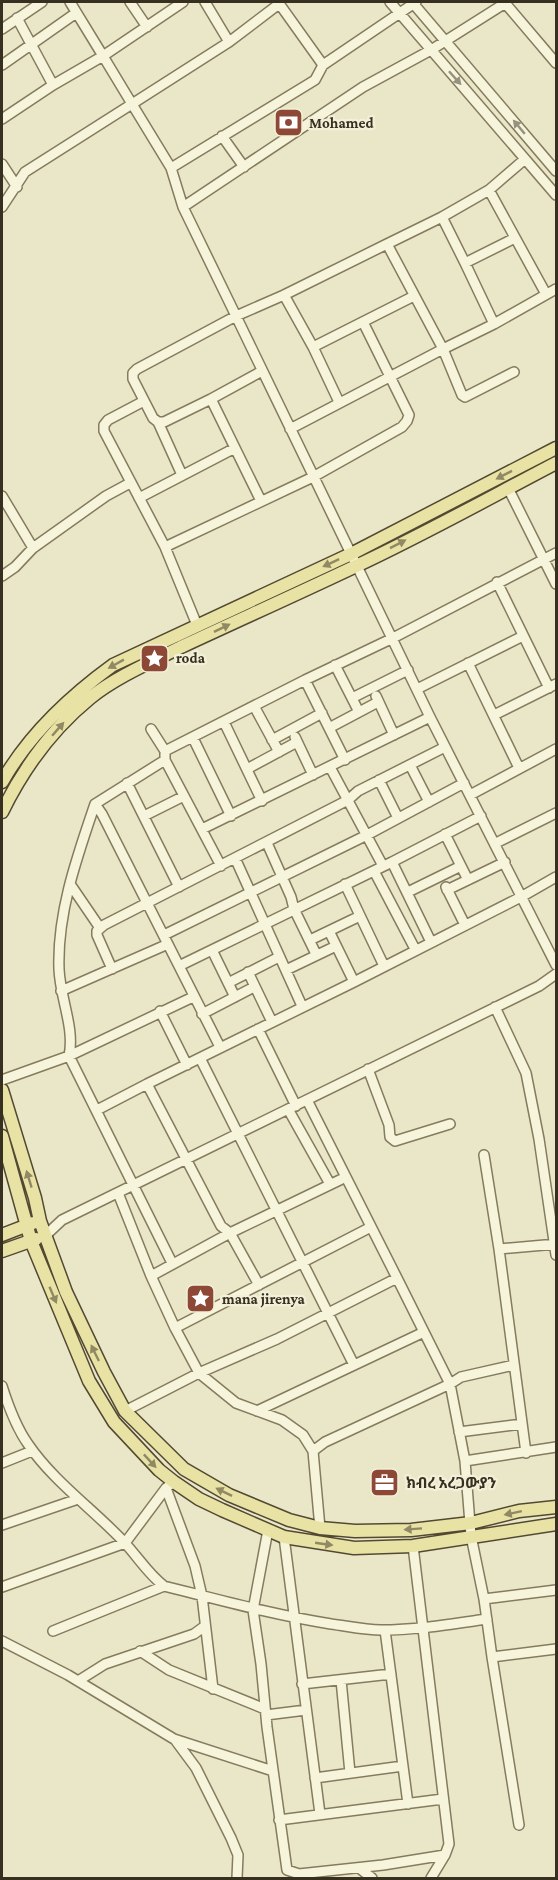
<svg xmlns="http://www.w3.org/2000/svg" width="558" height="1880" viewBox="0 0 558 1880" font-family="'Crimson Pro','Noto Sans Ethiopic',serif">
  <rect width="100%" height="100%" fill="#eae7c9"/>
  <g fill="none" stroke-linecap="round" stroke-linejoin="round">
    <defs>
      <path id="minor" d="M130,2L147,27
        M205,2L229,42
        M278,2L323,65
        M390,2L556,195
        M412,2L556,171
        M505,3L556,63
        M279,4L229,42L132,104L171,168L183,207L236,316L284,295L387,244L443,349L494,324L556,289
        M17,18L53,85L103,56L70,2
        M2,29L42,2
        M2,65L76,13
        M2,119L53,85
        M222,136L244,167
        M2,164L17,187
        M171,168L315,80L323,65L416,2
        M489,190L546,294
        M2,207L25,172L132,104L103,56L183,2
        M183,207L363,87L431,50L507,2
        M442,217L465,263L515,238
        M387,244L442,217L489,190L525,159
        M465,263L494,324
        M284,295L313,347L414,296
        M313,347L339,402
        M262,371L211,399L164,422H158L153,418L133,379V373L137,369L236,316L430,717L556,965
        M211,399L261,501
        M144,401L108,420L104,425V431L165,547L197,625
        M158,422L182,475
        M290,429L443,349L462,395L465,397L514,372
        M508,488L556,584
        M2,496L33,548
        M139,498L235,448
        M165,547L313,477L402,427L407,421L409,415L363,322
        M2,576L15,567L33,548L106,496L130,483
        M497,582L549,688
        M468,663L519,768
        M335,665L359,712
        M305,680L345,760
        M417,689L523,636
        M376,696L394,735
        M352,698L408,670
        M254,706L279,752
        M494,715L556,684
        M224,722L262,801
        M329,728L378,702
        M151,729L165,751V760L221,866
        M295,737L313,775
        M193,738L231,816
        M272,740L322,713
        M165,751L305,680L393,638L556,553
        M165,760L95,804C77,857 57,913 59,969C60,998 75,1028 69,1056L172,1263
        M410,765L429,802
        M330,767L383,866
        M247,769L297,742
        M379,780L398,818
        M127,783L179,887
        M470,795L556,749
        M95,804L102,814L220,1047
        M144,816L184,796
        M202,829L430,717
        M445,834L468,880
        M267,843L291,897L294,909L316,954
        M496,843L556,813
        M235,858L302,1006
        M392,862L431,942
        M374,871L415,949
        M70,884L100,928
        M345,884L384,966
        M446,887L465,925
        M447,890L505,862
        M408,892L461,866
        M329,931L354,982
        M164,935L367,835L464,783
        M310,940L360,916
        M212,950L235,997
        M179,966L392,862L481,816
        M112,969L97,935V931L104,925L348,800L358,791L445,747
        M286,970L336,946
        M248,972L272,1022
        M228,983L279,957
        M61,991L168,944
        M495,1007L526,1073L539,1139L556,1255
        M160,1011L187,1065
        M202,1014L254,987
        M258,1029L296,1106
        M200,1058L354,1365
        M368,1069L389,1125L390,1137L395,1141L450,1124
        M2,1080L69,1056L193,997
        M147,1084L354,982L521,897L556,877
        M307,1100L397,1278
        M288,1109L330,1184
        M97,1110L147,1084L221,1226L230,1233L259,1285
        M484,1155L499,1249L526,1453
        M118,1193L151,1276L175,1328
        M46,1235L62,1220L539,986L556,974
        M499,1249L556,1244
        M151,1276L230,1233L346,1177
        M514,1365L461,1377L450,1384L465,1461L471,1536L484,1599L492,1657L556,1649
        M2,1386C8,1405 16,1427 28,1444C53,1481 94,1510 124,1542C138,1557 148,1574 164,1586C220,1600 274,1615 331,1624C347,1626 364,1630 381,1630C416,1630 452,1624 487,1619
        M125,1411L199,1373L277,1339L397,1278L424,1332L257,1411
        M459,1432L522,1424
        M313,1451L325,1442L450,1384L424,1332
        M465,1461L556,1447
        M2,1463L32,1451
        M166,1488L195,1566L202,1596L213,1689
        M2,1525L78,1499
        M320,1528L313,1451L303,1435L282,1420L236,1403L199,1373L175,1328L371,1227
        M268,1530L253,1610L261,1664L267,1727L287,1870L299,1874L383,1865L445,1855
        M284,1537L320,1814
        M413,1546L449,1844L445,1855L431,1878
        M2,1587L125,1543L166,1488L174,1482
        M484,1599L556,1590
        M385,1630L408,1804
        M53,1631L164,1586
        M2,1641L68,1675L174,1739L273,1771
        M140,1651L169,1670L265,1709
        M492,1657L519,1825
        M341,1680L350,1773
        M78,1681L105,1664L194,1634L205,1626
        M302,1684L391,1674
        M266,1715L306,1710
        M176,1741L196,1768L231,1838L238,1855L237,1878
        M315,1778L403,1766
        M279,1820L443,1799
        M359,1868L372,1878"/>
      <path id="major" d="M2,782C29,734 69,697 113,665L351,554L556,448
        M2,812C23,769 52,729 90,698C116,677 151,662 181,647C239,620 297,594 354,567C423,535 489,498 556,463
        M2,1090L35,1198L40,1221L66,1292L104,1372L125,1411L184,1469L229,1495L289,1520L320,1528L355,1531L411,1530L471,1523L519,1511L556,1507
        M2,1136L31,1241L89,1381L114,1422L159,1470L174,1482L199,1499L222,1510L284,1537L354,1548L413,1546L556,1524
        M2,1235L33,1223
        M2,1251L36,1239"/>
    </defs>
    <use href="#minor" stroke="#857b5f" stroke-width="12"/>
    <use href="#major" stroke="#534933" stroke-width="15"/>
    <use href="#minor" stroke="#f6f4db" stroke-width="9"/>
    <use href="#major" stroke="#e9e2a5" stroke-width="12"/>
  </g>
  <defs><path id="oneway-solid" d="M-6-.8H1V-3.2L6.5 0L1 3.2V.8H-6Z" transform="scale(1.5)"/></defs>
  <g fill="#96927e">
    <use href="#oneway-solid" transform="translate(455 78) rotate(48)"/>
    <use href="#oneway-solid" transform="translate(519 127) rotate(-130)"/>
  </g>
  <g fill="#908963">
    <use href="#oneway-solid" transform="translate(504 475) rotate(153)"/>
    <use href="#oneway-solid" transform="translate(398 544) rotate(-27)"/>
    <use href="#oneway-solid" transform="translate(331 563) rotate(155)"/>
    <use href="#oneway-solid" transform="translate(222 628) rotate(-26)"/>
    <use href="#oneway-solid" transform="translate(116 664) rotate(151)"/>
    <use href="#oneway-solid" transform="translate(58 729) rotate(-49)"/>
    <use href="#oneway-solid" transform="translate(29 1179) rotate(-107)"/>
    <use href="#oneway-solid" transform="translate(53 1295) rotate(67)"/>
    <use href="#oneway-solid" transform="translate(95 1353) rotate(-116)"/>
    <use href="#oneway-solid" transform="translate(150 1461) rotate(47)"/>
    <use href="#oneway-solid" transform="translate(224 1492) rotate(-154)"/>
    <use href="#oneway-solid" transform="translate(513 1513) rotate(168)"/>
    <use href="#oneway-solid" transform="translate(413 1529) rotate(176)"/>
    <use href="#oneway-solid" transform="translate(324 1544) rotate(8)"/>
  </g>
  <defs>
    <symbol id="bank-square" viewBox="-11 -11 22 22"><rect x="-9" y="-9" width="18" height="18" rx="4" fill="#8d4836" stroke="#f2f0d8"/><path d="M-6-4H6V4H-6ZM0-2.3a2.3 2.3 0 1 0 0 4.6a2.3 2.3 0 1 0 0-4.6Z" fill="#fff"/></symbol>
    <symbol id="sight-square" viewBox="-11 -11 22 22"><rect x="-9" y="-9" width="18" height="18" rx="4" fill="#8d4836" stroke="#f2f0d8"/><path d="M0-6L1.8-2.2L6-1.7L2.9 1.2L3.7 5.4L0 3.3L-3.7 5.4L-2.9 1.2L-6-1.7L-1.8-2.2Z" fill="#fff"/></symbol>
    <symbol id="office-square" viewBox="-11 -11 22 22"><rect x="-9" y="-9" width="18" height="18" rx="4" fill="#8d4836" stroke="#f2f0d8"/><path d="M-6-3h4V-5.5h4V-3h4V5H-6ZM-1-4.5V-3h2v-1.5ZM-6 0V1H6V0Z" fill="#fff"/></symbol>
  </defs>
  <g fill-rule="evenodd">
    <use href="#bank-square" x="272" y="106" width="33" height="33"/>
    <use href="#sight-square" x="138" y="642" width="33" height="33"/>
    <use href="#sight-square" x="184" y="1282" width="33" height="33"/>
    <use href="#office-square" x="368" y="1466" width="33" height="33"/>
  </g>
  <g text-anchor="middle" stroke-width="4.5" stroke-linejoin="round" paint-order="stroke">
    <g font-size="15" font-weight="bold" fill="#373021" stroke="#f2f0d8" text-anchor="start">
      <text x="309" y="128">Mohamed</text>
      <text x="176" y="663">roda</text>
      <text x="222" y="1304">mana jirenya</text>
      <text x="406" y="1488">ክብረ አረጋውያን</text>
    </g>
  </g>
  <rect width="558" height="1880" fill="none" stroke="#373021" stroke-width="6"/>
</svg>
